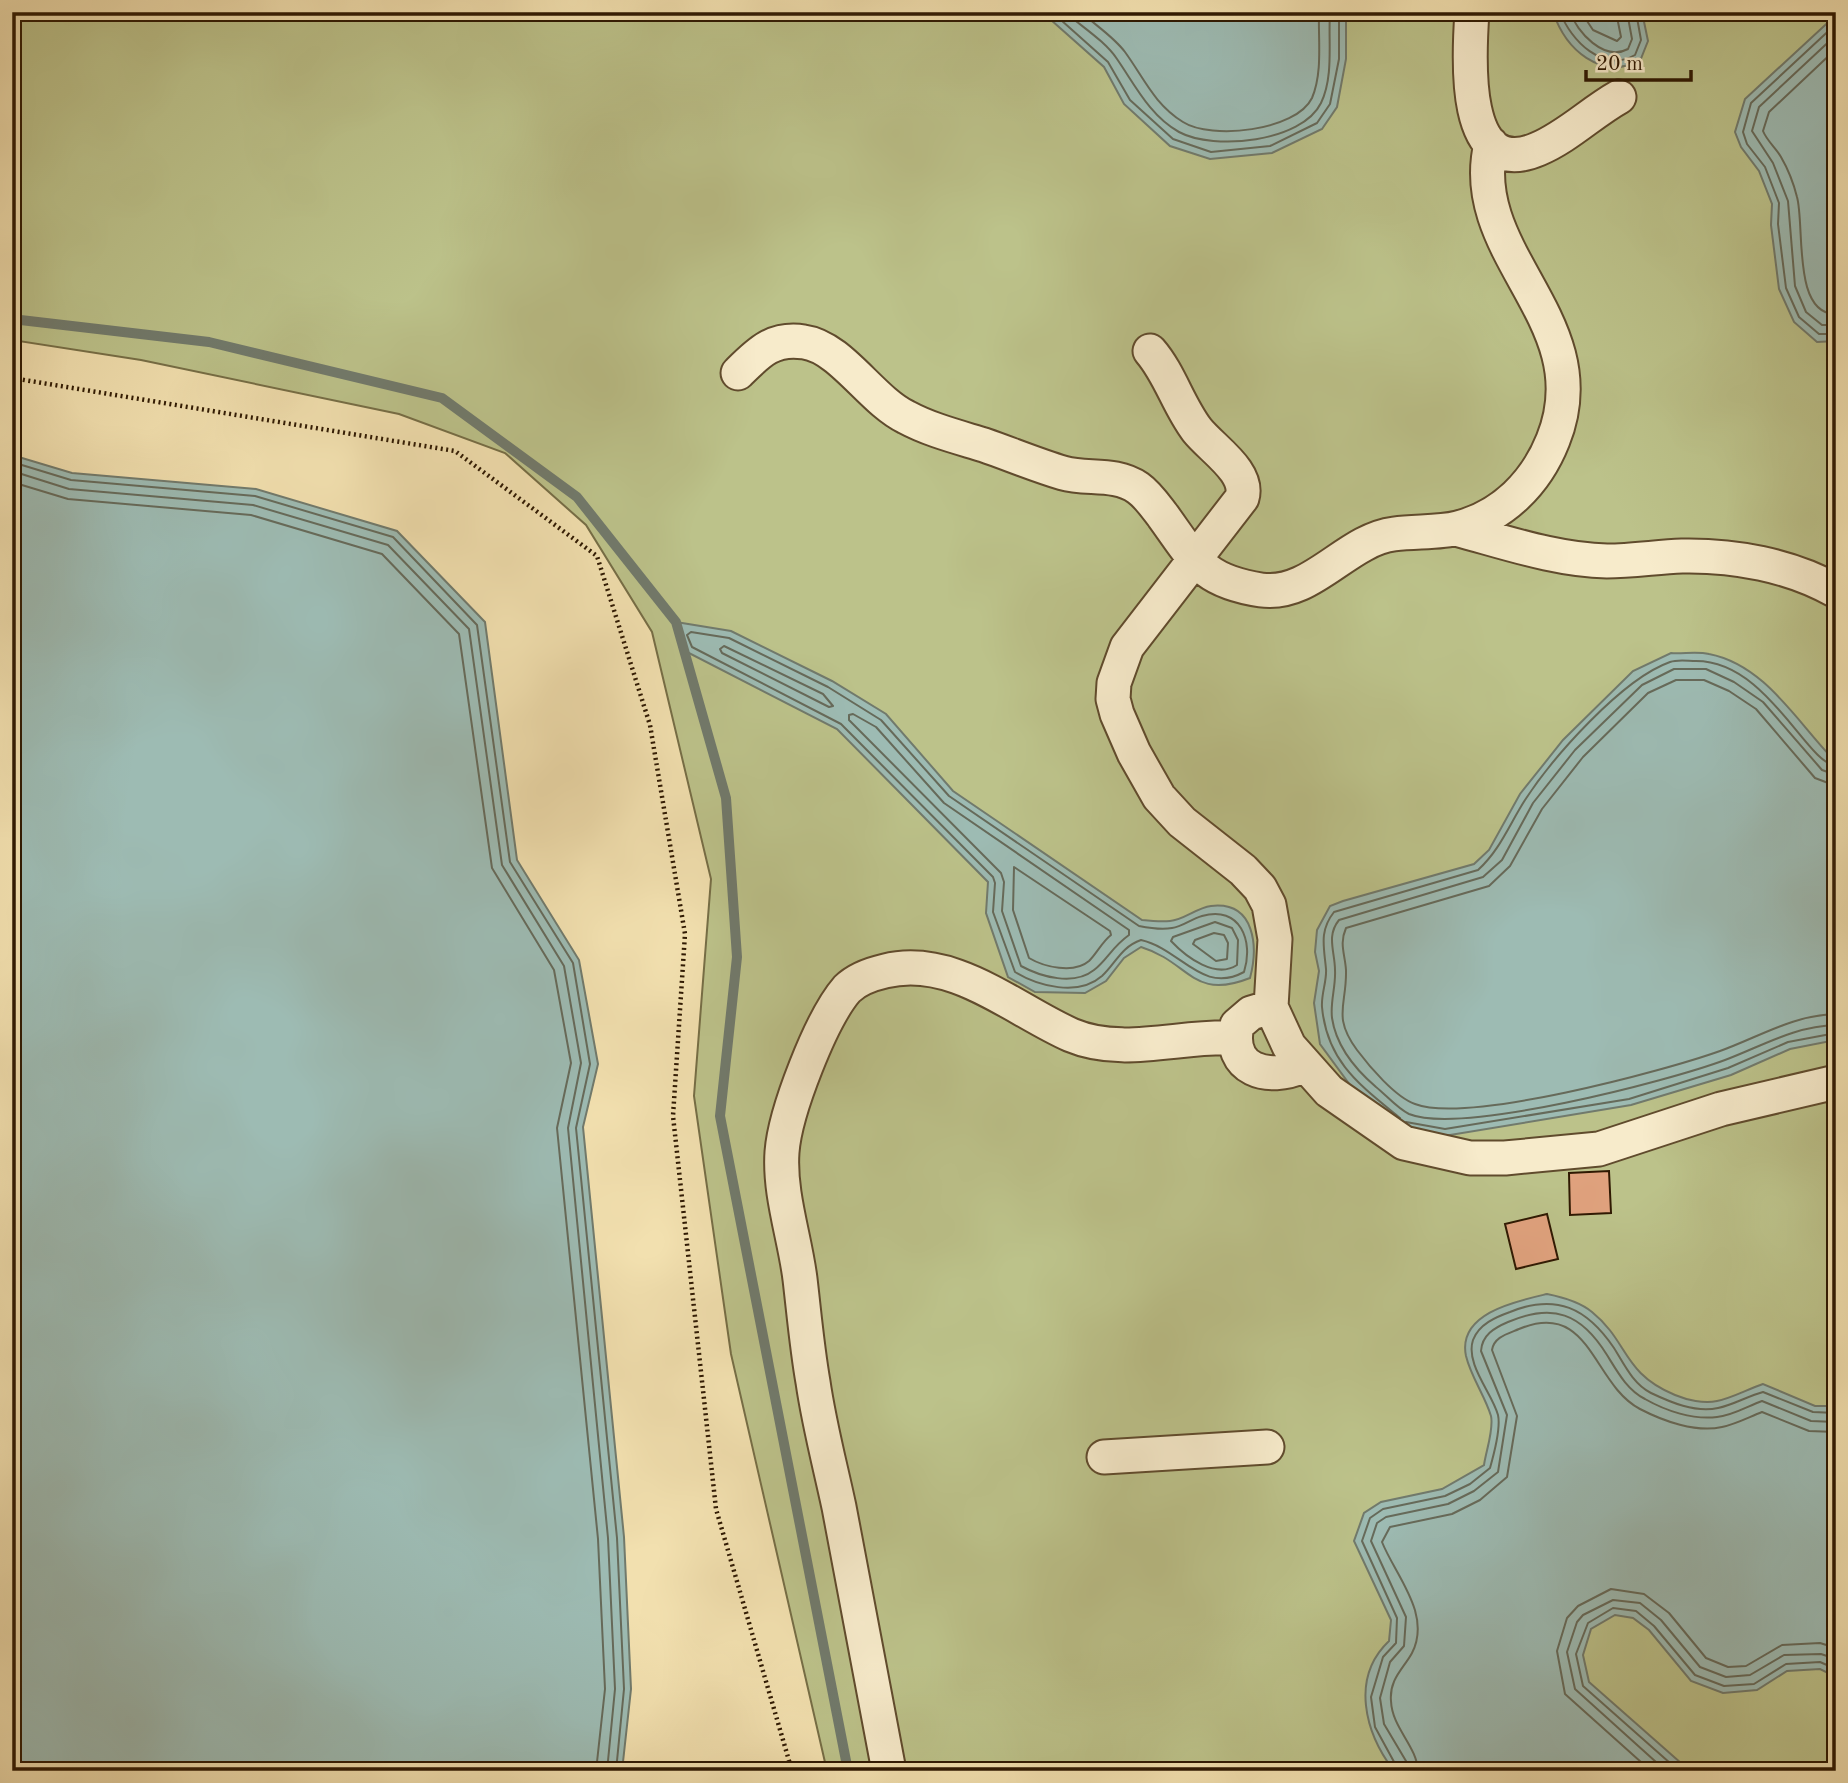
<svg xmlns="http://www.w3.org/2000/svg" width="1848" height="1783" viewBox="0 0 1848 1783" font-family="'Old Standard TT',serif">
  <rect width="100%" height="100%" fill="#f2e0af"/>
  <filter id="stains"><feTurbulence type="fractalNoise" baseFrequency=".00286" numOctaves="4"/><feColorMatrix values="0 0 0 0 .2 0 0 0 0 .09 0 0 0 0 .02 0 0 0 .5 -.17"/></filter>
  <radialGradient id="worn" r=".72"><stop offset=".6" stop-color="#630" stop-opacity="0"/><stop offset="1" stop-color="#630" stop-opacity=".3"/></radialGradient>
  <path fill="#bcc28a" stroke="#766e46" stroke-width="2" d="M12,12H1836V1771H827L731,1354L694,1096L711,879L652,632L586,525L505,453L399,414L141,360L12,340Z"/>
  <path fill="#9dbbb3" stroke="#717a6c" stroke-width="2" d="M1042,12H1346V59L1337,107L1322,129L1272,153L1210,159L1170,146L1124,104L1104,67Z
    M1553,12H1642L1648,41L1640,61C1600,80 1566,50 1553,12Z
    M1836,15V341L1817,342L1794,322L1779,289L1771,225L1772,204L1759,171L1741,147L1735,132L1745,99Z
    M12,455L72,473L256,489L397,531L485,622L517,860L579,960L598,1064L583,1127L624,1537L631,1689L622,1771H12Z
    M676,622L731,631L832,681L886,714L953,791L1142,920C1151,921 1161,922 1170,921C1184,920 1196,908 1211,906C1256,901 1258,948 1250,978C1192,1001 1190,962 1141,947L1124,958L1106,981L1085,993L1035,992L1008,977L986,913L988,882L837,729L685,651Z
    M1671,653C1683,654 1697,651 1709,654C1766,665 1798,724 1836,762V1040L1790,1049L1731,1075L1631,1105L1444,1136L1402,1128L1353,1089L1320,1044L1314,1003L1319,971L1315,952L1317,930L1330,906L1343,901L1474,864L1489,850L1520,794L1563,740L1633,671Z
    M1547,1294C1562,1297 1580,1302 1592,1312C1629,1342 1622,1373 1675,1395C1687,1400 1704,1404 1717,1401C1732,1398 1748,1389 1763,1384L1815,1406H1836V1677L1820,1669L1787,1671L1757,1690L1723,1693L1691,1681L1649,1630L1633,1618L1615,1615L1591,1629L1583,1655L1589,1682L1690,1771H1394C1365,1733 1350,1678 1389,1641L1391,1620L1354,1541L1364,1513L1381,1502L1442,1489L1484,1465C1486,1451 1494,1429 1491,1416C1485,1396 1471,1377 1466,1356C1457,1313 1517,1301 1547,1294Z"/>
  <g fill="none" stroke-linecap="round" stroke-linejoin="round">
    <path stroke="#666a5a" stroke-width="2" d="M1052,12L1108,62L1130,100L1173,139L1211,152L1270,146L1317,123L1330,104L1339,59V12
      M1065,12C1082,27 1105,41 1117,59C1135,85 1150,116 1179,132C1214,151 1302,142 1321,103C1334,76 1328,41 1330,12
      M1081,12C1095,25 1114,37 1125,52C1144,78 1154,104 1183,122C1211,140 1296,131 1312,98C1323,72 1318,39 1319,12
      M1560,12C1571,41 1603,73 1635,55L1641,40L1636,12
      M1570,12C1577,32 1604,62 1628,49L1632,39L1627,12
      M1581,12L1593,30L1617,41L1621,37L1616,12
      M1836,24L1751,103L1743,132L1747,144L1765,167L1779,203L1778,224L1786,288L1799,317L1819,334H1836
      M1836,35L1759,107L1752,131L1773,163L1788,201L1795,286L1806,312L1822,325H1836
      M1836,49L1769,112L1763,131C1767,141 1776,148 1781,157C1788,169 1794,185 1797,197C1805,225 1792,315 1836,314
      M12,462L71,480L255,496L393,537L477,625L510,862L573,963L590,1064L576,1128L617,1538L624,1689L616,1771
      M12,471L69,489L253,505L388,545L469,629L502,865L564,966L581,1063L568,1128L608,1538L615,1689L607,1771
      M12,482L68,499L251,515L382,554L459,634L492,868L554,970L571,1063L557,1128L598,1539L605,1689L596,1771
      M691,632L729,638L828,687L881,720L949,796L1139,926C1149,928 1162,930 1172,928C1182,927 1191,919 1202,916C1240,905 1254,941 1244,972C1202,995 1181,949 1141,940C1121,947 1116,963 1102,976C1078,997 1038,986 1015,972L993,912L995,883L993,877L841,724L692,647L687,635Z
      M724,646L823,694L833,706L829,707L722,653L720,649Z
      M853,714L876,727L944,803L1129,930V935C1112,947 1107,960 1094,970C1074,986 1041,977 1021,966L1002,911L1004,882L1001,873L849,720V715Z
      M1836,775L1822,770L1763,702L1734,682L1706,669H1674L1642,685L1575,750L1533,803L1502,860L1483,877L1339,920C1326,936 1335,952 1335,970C1336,987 1330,1001 1332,1018C1336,1045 1355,1069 1376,1087C1386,1095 1398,1109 1409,1114C1461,1135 1669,1081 1725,1060C1762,1046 1795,1026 1836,1025
      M1836,786L1815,778L1756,709L1729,691L1704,680H1676L1648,693L1583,757L1542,809L1510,866L1489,886L1346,928C1339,944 1345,954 1346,970C1347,1005 1332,1016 1357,1050C1369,1066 1395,1097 1415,1104C1467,1124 1664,1071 1720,1051C1759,1037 1793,1015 1836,1014
      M1014,867L1110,931L1111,935C1102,942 1097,953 1089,961C1074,974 1044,967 1029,958L1013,910Z
      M1215,922L1232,928L1238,940L1237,965C1216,979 1187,958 1171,941L1173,937Z
      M1214,933L1224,935L1228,943L1227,959L1216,961L1193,944L1195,940Z
      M1400,1118C1360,1085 1327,1062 1322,1007C1321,994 1327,981 1326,969C1324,947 1319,931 1334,912L1478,870C1500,850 1509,825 1525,800C1553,757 1622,679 1670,662C1678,659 1688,661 1696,661C1767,661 1806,763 1836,766
      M1406,1122L1445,1129L1629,1099L1728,1068L1788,1042L1836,1033
      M1399,1771L1375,1727L1371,1697L1383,1657L1396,1643L1397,1618L1362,1541L1370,1518L1383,1509L1445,1496L1470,1484L1490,1468C1494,1454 1501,1429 1498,1415C1492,1393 1465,1364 1473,1340C1479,1324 1496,1317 1510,1312C1556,1293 1587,1308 1614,1348C1624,1364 1633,1384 1651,1393C1670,1402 1695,1413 1718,1408C1733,1405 1748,1396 1763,1392L1813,1412L1836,1413
      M1408,1771L1406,1761L1384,1724L1380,1698L1390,1662L1404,1646L1406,1617L1371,1541L1377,1523L1386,1517L1448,1504L1474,1491L1498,1472L1507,1415L1481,1351C1482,1335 1494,1328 1508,1322C1553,1303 1581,1313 1607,1355C1617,1371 1627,1390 1645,1399C1666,1411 1693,1420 1717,1417C1732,1416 1748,1406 1762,1401L1811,1421L1836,1422
      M1418,1771C1417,1746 1392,1728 1391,1701C1389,1679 1404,1668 1412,1653C1432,1614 1395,1575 1382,1542L1390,1527L1452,1514L1480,1500L1507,1477L1517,1416L1492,1350C1494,1337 1507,1334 1519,1329C1591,1299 1592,1384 1640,1409C1663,1421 1696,1433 1722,1427C1736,1424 1749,1417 1762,1412L1809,1431L1836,1432
      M1651,1771L1565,1694L1557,1651L1567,1618L1578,1606L1611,1589L1644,1594L1669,1613L1706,1658L1728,1667L1746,1666L1782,1645L1820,1643L1836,1648
      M1666,1771L1575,1689L1567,1652L1577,1622L1583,1615L1613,1600L1640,1603L1661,1620L1700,1667L1726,1677L1750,1675L1784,1655L1821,1654L1836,1659
      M1679,1771L1583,1686L1576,1654L1588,1623L1613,1608L1636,1611L1654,1626L1695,1675L1724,1686L1754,1684L1786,1664L1820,1662L1836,1669"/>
    <path stroke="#717a6c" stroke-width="10" d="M12,319L209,342L442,398L577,497L676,622L726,798L737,957L720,1116L848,1771"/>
  </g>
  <path fill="#e0a27e" stroke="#2f1902" stroke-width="2" d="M1609,1171L1611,1213L1570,1215L1569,1173Z
    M1547,1214L1558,1259L1516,1269L1505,1224Z"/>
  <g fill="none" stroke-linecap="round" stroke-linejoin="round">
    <defs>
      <path id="minor" d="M1472,12C1469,54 1460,183 1538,149C1567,137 1592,112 1619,97
        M1150,351C1170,374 1178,405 1197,430C1212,449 1250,472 1242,498L1127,647L1114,683L1113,699L1117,714L1134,753L1159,797L1182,822L1243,870L1260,888L1269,905L1275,939L1271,1007L1289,1046L1329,1091L1404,1143L1470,1158H1505L1599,1149L1721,1109L1836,1082
        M738,373C758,353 773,337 804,342C841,347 871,400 906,417C930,430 958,437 984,445C1010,454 1036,465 1063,473C1087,480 1115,472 1138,488C1148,495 1156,507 1163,516C1195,560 1202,581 1261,590C1312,597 1346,540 1394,534C1415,531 1439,533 1458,528C1503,516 1536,483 1553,440C1601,321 1464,255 1491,144
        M1456,529C1505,542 1556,560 1607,561C1632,561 1657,557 1682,556C1734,555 1790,565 1836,591
        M1271,1007L1251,1013L1237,1025C1227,1070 1268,1082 1303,1066
        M1104,1457L1267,1447
        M889,1771C872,1683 856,1595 839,1507C830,1465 819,1424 813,1382C807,1348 804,1313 800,1279C795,1238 779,1194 782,1152C785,1112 821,1019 847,989C856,980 872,974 885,971C953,954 1014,1010 1071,1035C1123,1057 1180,1035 1234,1038"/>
    </defs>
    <use href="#minor" stroke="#604b2d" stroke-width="37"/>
    <path stroke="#2f1902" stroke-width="4.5" stroke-dasharray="2 3.5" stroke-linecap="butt" d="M12,378L455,451L597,556L650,725L685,934L673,1116L716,1509L792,1771"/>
    <use href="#minor" stroke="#f7ebcb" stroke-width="33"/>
  </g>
  <rect width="1848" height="1783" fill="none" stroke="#f2e0af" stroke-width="42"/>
  <rect x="14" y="14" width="1820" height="1755" fill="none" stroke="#2f1902" stroke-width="3.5"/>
  <rect x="21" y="21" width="1806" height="1741" fill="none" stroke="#2f1902" stroke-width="2"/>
  <path d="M1586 70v10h105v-10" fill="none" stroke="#2f1902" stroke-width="3.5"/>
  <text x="1596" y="70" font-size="21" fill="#2f1902" stroke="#f7ebcb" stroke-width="5" paint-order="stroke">20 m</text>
  <rect width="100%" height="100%" filter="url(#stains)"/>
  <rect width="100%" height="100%" fill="url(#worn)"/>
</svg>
